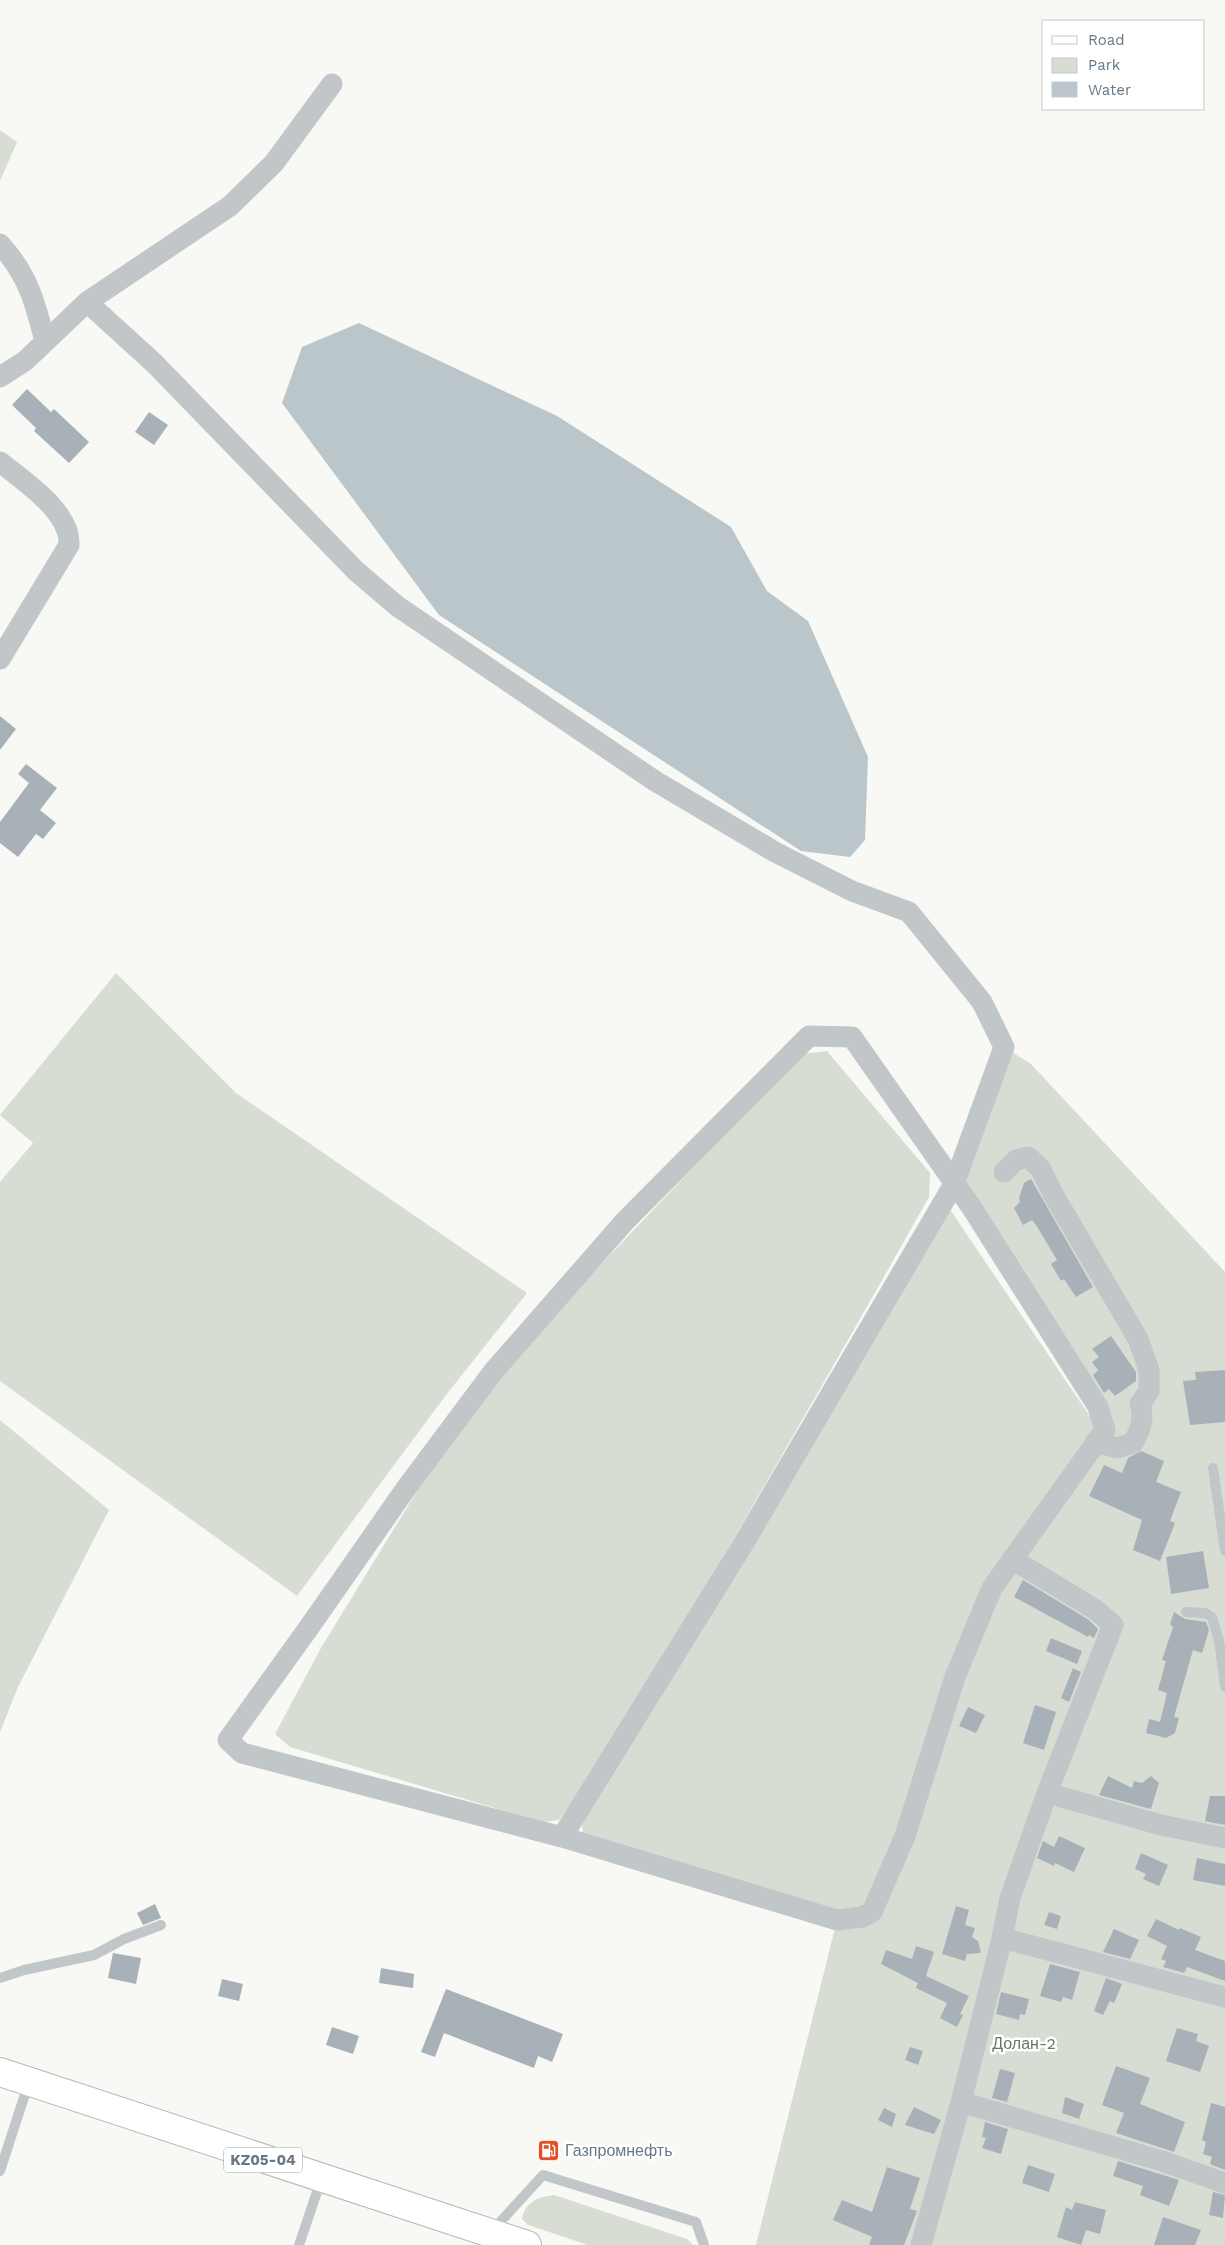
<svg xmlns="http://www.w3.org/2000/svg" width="1225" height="2245" viewBox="0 0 1225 2245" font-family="'Work Sans',sans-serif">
  <rect width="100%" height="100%" fill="#f8f8f5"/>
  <path fill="#d8ddd4" d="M0,130L17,142L0,181Z
    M116,973L236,1093L527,1293L446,1395L297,1596L0,1381V1182L33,1143L0,1115Z
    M1004,1047L1031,1064L1225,1272V2245H756L837,1920L862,1917L992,1588L1105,1430L954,1184Z
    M827,1051L930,1173L929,1197C853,1332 776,1466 698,1600C655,1673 613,1755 559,1820L542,1822L290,1747L275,1734L321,1648L430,1470L518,1352L801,1054Z
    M949,1208L1095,1424L1094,1437L989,1588L871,1906L839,1914L583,1839L582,1821Z
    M0,1420L109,1510L18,1687L0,1732Z
    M554,2195L687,2239L693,2245H588L528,2225L522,2219C525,2202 538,2197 554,2195Z"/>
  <path fill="#bac6ca" d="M359,323L557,416L731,527L767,591L808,621L868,757L865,840L850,857L801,851L439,615L282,403L302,347Z"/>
  <path fill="#a8b1b7" d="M27,389L51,412L54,409L89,442L69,463L34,431L36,428L12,405Z
    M149,412L168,425L154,445L135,432Z
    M0,716L16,729L0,750Z
    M26,764L57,788L40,810L56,823L43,839L36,834L18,857L0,843V822L29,783L18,774Z
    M1031,1179L1093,1287L1076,1297L1064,1279L1061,1281L1051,1264L1057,1260L1036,1225L1032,1220L1023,1225L1014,1208L1020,1202L1019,1198L1024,1183Z
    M1111,1336L1136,1372V1381L1115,1396L1109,1389L1104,1393L1093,1375L1098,1370L1092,1362L1099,1357L1092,1349Z
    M1225,1370V1422L1190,1425L1183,1381L1196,1380L1195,1372Z
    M1141,1451L1164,1461L1156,1482L1181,1492L1170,1521L1175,1523L1160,1561L1133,1550L1142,1520L1089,1496L1104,1465L1122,1473L1128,1458Z
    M1203,1551L1209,1588L1171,1594L1166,1557Z
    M1023,1580L1089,1620L1098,1629L1094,1638L1089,1635L1088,1637L1014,1597Z
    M1174,1612L1185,1619L1206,1622L1209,1630L1202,1653L1193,1650L1174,1717L1179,1718L1175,1733L1166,1738L1146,1733L1149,1719L1160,1722L1167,1693L1158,1690L1166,1661L1162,1660L1173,1627L1170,1624Z
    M1051,1638L1082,1651L1077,1664L1046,1651Z
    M1073,1668L1081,1672L1069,1702L1061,1698Z
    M1035,1705L1056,1712L1044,1750L1023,1743Z
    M968,1707L985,1715L976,1733L959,1726Z
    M1108,1776L1132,1788L1134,1781L1142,1783L1151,1776L1159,1783L1151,1809L1099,1795Z
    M1210,1796H1225V1825L1205,1821Z
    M1059,1836L1085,1848L1074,1872L1055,1863L1054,1866L1037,1858L1043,1841L1054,1847Z
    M1141,1853L1168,1865L1159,1886L1143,1879L1146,1874L1135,1869Z
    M1197,1858L1225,1864V1886L1193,1880Z
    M155,1904L161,1918L143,1925L137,1913Z
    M956,1906L969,1910L965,1925L975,1928L972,1937L978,1941L981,1953L967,1954L965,1961L942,1954Z
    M1049,1912L1061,1916L1057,1929L1044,1925Z
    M1156,1919L1179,1930L1180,1928L1201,1937L1195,1950L1225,1961V1981L1187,1967L1184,1973L1163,1967L1166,1961L1161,1959L1167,1946L1147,1936Z
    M1114,1929L1139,1940L1130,1959L1103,1952Z
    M916,1946L934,1952L926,1976L969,1996L960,2014L963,2015L957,2027L940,2018L947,2003L916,1988L918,1983L881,1964L886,1950L912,1959Z
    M113,1953L141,1958L136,1984L108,1978Z
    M1050,1964L1080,1972L1072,2000L1063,1997L1061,2002L1040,1996Z
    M381,1968L414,1974L413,1988L379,1983Z
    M1106,1978L1122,1984L1114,2003L1110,2001L1103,2015L1094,2011Z
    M222,1979L243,1984L239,2001L218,1996Z
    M446,1989L563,2034L552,2062L538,2056L534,2068L444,2033L435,2057L421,2052Z
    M1001,1992L1029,1999L1025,2015L1020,2014L1019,2020L996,2014Z
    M332,2027L359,2036L353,2054L326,2045Z
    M1177,2028L1198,2034L1196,2041L1209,2046L1200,2072L1166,2061Z
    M910,2047L923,2051L918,2065L905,2060Z
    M1116,2066L1150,2078L1140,2104L1185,2122L1174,2152L1116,2133L1124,2113L1102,2105Z
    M1000,2069L1015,2073L1007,2102L992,2098Z
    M1065,2097L1084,2104L1079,2119L1062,2113Z
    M1211,2103L1225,2107V2170L1210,2164L1212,2157L1203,2154L1206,2142L1202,2140Z
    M914,2107L941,2120L934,2134L905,2125Z
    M884,2108L896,2114L892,2127L878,2120Z
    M985,2122L1008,2129L1001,2154L982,2148L986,2138L982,2137Z
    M1118,2161L1179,2180L1169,2206L1140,2195L1143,2186L1113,2176Z
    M1028,2165L1055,2174L1049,2192L1022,2183Z
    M887,2167L920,2178L910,2209L917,2211L904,2245H869L872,2237L833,2220L842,2200L872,2212Z
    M1213,2192L1225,2195L1223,2218L1209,2215Z
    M1075,2202L1106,2210L1100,2234L1086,2230L1081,2245L1057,2237L1066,2207L1072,2210Z
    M1163,2217L1201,2230L1195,2245H1154Z"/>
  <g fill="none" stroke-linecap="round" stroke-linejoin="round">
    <defs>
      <path id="primary" d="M0,2072L527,2245"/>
    </defs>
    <use href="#primary" stroke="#b3b8bc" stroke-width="30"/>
    <path stroke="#c1c6c9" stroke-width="10" d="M1213,1468L1225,1551
      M1186,1612L1205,1613L1212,1617L1219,1640L1225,1687
      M0,1978L24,1970L94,1955L124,1939L161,1925
      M0,2171L29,2082
      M491,2232L543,2175L696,2222L704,2245
      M299,2245L321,2180"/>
    <path stroke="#c1c6c9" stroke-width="21" d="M0,244C28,275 35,302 45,341
      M87,302L154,363L356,571L397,606L655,781L775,852L852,891L909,912L982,1002L1004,1047L954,1184L742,1546L562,1837
      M0,377L25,361L87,302L230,206L274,163L332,84
      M0,462C24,481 71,512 69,545L0,659
      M809,1036L852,1037L972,1208L1098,1407L1105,1430L992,1588L955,1677L905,1836L872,1912L862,1917L837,1920L562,1837L242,1753L228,1740L310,1626L407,1487L493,1372L625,1221Z
      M1004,1172L1016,1160L1028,1157L1040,1168L1053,1194L1138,1339L1149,1370V1391L1140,1404C1145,1419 1140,1430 1133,1443L1117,1448L1095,1442
      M1047,1793L1161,1825L1225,1838
      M1002,1938L1225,1997
      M961,2102L1162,2161L1225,2183
      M921,2245L961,2102L1002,1938L1010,1898L1047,1793L1113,1625L1096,1610L1012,1559"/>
    <use href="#primary" stroke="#fff" stroke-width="28"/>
  </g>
  <defs>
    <symbol id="fuel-square" viewBox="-11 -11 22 22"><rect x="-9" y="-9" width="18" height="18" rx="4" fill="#e2512c" stroke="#fff"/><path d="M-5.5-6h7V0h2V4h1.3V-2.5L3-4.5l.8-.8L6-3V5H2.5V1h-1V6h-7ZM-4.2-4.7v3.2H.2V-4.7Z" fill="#fff"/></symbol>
  </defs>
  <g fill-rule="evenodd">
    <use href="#fuel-square" x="536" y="2138" width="25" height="25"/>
  </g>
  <g text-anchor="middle" stroke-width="5" stroke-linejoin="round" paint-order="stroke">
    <rect fill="#fff" stroke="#95a1aa" stroke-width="1" x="224" y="2147.5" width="78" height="25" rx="4"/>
    <g font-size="15" font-weight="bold" fill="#677986">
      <text x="263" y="2165">KZ05-04</text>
    </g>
    <g font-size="16" fill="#667862" stroke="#fff">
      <text x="1024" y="2049">Долан-2</text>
    </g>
    <g font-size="16" fill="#677986" stroke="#fff" text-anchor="start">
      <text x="565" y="2156">Газпромнефть</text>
    </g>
  </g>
  <rect x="1042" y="20" width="162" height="90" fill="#ffffff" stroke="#c2c9cf"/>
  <rect x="1052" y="36" width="25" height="8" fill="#ffffff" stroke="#c2c9cf"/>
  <text x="1088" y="45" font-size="15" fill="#677986">Road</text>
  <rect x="1052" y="58" width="25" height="15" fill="#d8ddd4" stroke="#c2c9cf"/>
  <text x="1088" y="70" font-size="15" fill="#677986">Park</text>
  <rect x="1052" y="82" width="25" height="15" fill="#bac6ca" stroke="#c2c9cf"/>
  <text x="1088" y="95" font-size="15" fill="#677986">Water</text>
</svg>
